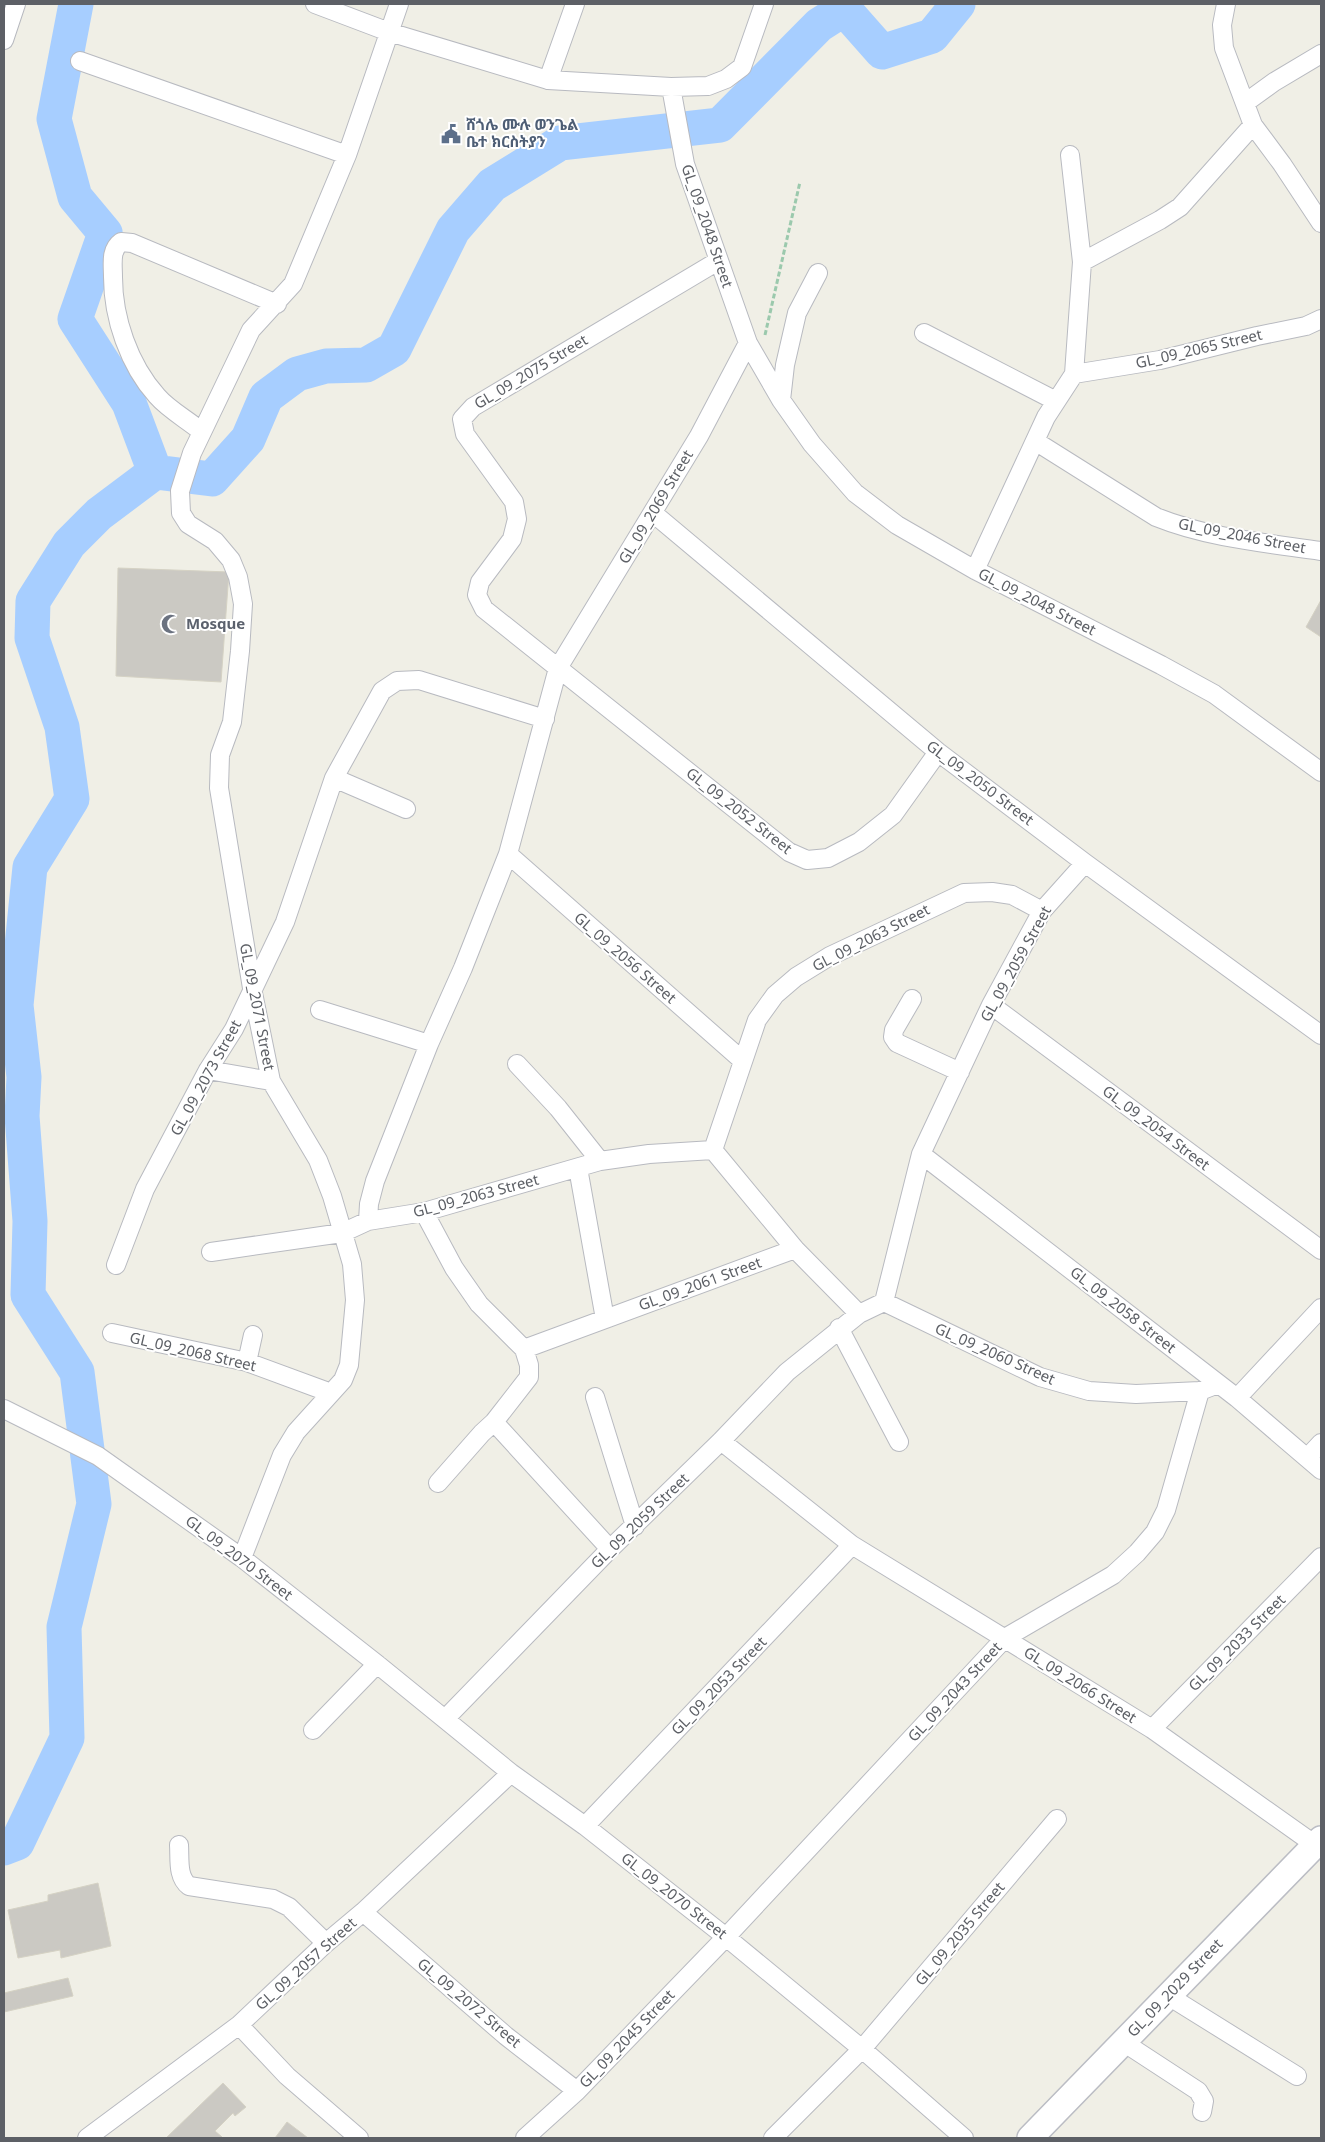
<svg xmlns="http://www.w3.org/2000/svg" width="1325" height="2142" viewBox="0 0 1325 2142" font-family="'Noto Sans','Noto Sans Ethiopic',sans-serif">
  <rect width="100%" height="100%" fill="#f0efe6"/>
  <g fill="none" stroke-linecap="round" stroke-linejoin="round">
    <path stroke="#a7ceff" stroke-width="35" d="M76,4L54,119L75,197L105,233L75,319L129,403L155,472
      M4,1848L17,1843L67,1738L64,1627L94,1504L77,1372L28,1295L30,1221L22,1116L24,1077L16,1005L30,867L72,799L62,727L32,638L33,601L69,544L99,514L155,472L212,479L248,439L266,397L297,374L326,366L366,365L394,349L453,230L492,185L560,143L720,125L819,25L844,9L882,52L932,36L958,4"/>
  </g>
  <path fill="#cbc9c3" stroke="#d5d2c4" d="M118,568L229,572L221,682L116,676Z
    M1321,600V637L1306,627Z
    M98,1883L111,1946L61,1958L60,1950L18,1958L8,1910L48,1901V1895Z
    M68,1978L73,1996L4,2012V1993Z
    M223,2083L246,2107L235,2116L233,2113L215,2131L222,2137L221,2138H166Z
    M287,2122L308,2138H275Z"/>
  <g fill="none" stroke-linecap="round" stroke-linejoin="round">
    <defs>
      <path id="street" d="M315,4L389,32L548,80L671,87L708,86L726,79L742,67L764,4
        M1226,4L1222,25L1224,48L1253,125L1282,164L1321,223
        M4,40L16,4
        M80,61L347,155L399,4
        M548,80L575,4
        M671,87L685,164L748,343L781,400L812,444L855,493L897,525L975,570L1161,665L1214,694L1321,772
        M1245,103L1274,82L1321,54
        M718,261L473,407L462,419L465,434L514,502L517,519L512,539L480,582L477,595L484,609L789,852L807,860L828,858L859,842L893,815L938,752
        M1082,262L1160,220L1180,207L1253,125
        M924,333L1056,401
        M1074,374L1160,360L1257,336L1306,326L1321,319
        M781,400L785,365L797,313L818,273
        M202,432C188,420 169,410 157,396C129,365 113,318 113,277C113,264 110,250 121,242L132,243L277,304
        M1035,441L1156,517C1208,538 1266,543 1321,551
        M653,513L938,752L1085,863L1321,1035
        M975,570L1046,417L1074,374L1082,262L1070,155
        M334,778L406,809
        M508,854L743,1061
        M912,999L894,1030L893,1037L897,1043L960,1072
        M991,1005L1321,1250
        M320,1010L429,1044
        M517,1064L558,1108L600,1161
        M208,1070L271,1081
        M713,1150L757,1020L775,995L796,977L830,956L964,893L992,892L1012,895L1042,911
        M713,1150L795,1249L859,1314
        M921,1154L1237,1398L1321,1470
        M578,1168L605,1319
        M424,1212L454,1268L479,1304L524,1349L529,1365V1377L494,1422L482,1433L438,1483
        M368,1221L369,1204L375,1181L429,1044L463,968L508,854L558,668L699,436L748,343
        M211,1252L342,1233L368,1221L424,1212L600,1161L649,1154L713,1150
        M116,1265L145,1189L208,1070L234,1029L285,922L334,778L382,691L397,681L419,680L545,719
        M884,1302L921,1154L991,1005L1042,911L1085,863
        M884,1302L1040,1377L1089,1391L1136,1394L1200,1391
        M839,1328L899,1442
        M112,1333L247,1362L331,1393
        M524,1349L795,1249
        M247,1362L253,1335
        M595,1397L635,1526
        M1237,1398L1321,1308
        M4,1409L98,1456L242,1558L377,1664L511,1773L585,1826L726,1937L862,2049L964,2138
        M494,1422L610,1549
        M721,1441L852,1545L1152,1729L1321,1849
        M1307,1458L1321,1443
        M242,1558L282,1455L296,1432L343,1380L349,1365L355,1300L352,1264L332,1196L318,1160L271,1081L252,988L219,788L220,755L232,722L240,651L243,604L238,577L231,560L215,541L188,524L181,513L180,491L192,453L251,330L293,284L347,155
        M445,1719L610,1549L721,1441L787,1372L859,1314L884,1302
        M1152,1729L1321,1557
        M313,1730L377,1664
        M585,1826L852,1545
        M179,1845C180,1859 177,1877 189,1886L273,1899L289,1907L326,1943
        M363,1912L506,2036L577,2091
        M1167,1995L1297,2076
        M239,2025L287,2076L359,2138
        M1123,2042L1198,2091L1204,2101L1202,2112
        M87,2138L239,2025L326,1943L363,1912L511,1773
        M525,2138L577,2091L726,1937L1005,1638L1113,1575L1137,1553L1155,1532L1166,1510L1200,1391L1218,1384
        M773,2138L862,2049L1057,1819"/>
      <path id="secondary" d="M1030,2138L1321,1839"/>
    </defs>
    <use href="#street" stroke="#b8bac0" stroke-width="20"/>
    <use href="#secondary" stroke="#bbbdc4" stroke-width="28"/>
    <path stroke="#9bc9ad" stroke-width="3" stroke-dasharray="5 2.5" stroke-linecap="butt" d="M765,335L800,182"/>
    <use href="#street" stroke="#fff" stroke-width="18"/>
    <use href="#secondary" stroke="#fff" stroke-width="25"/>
  </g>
  <defs>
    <symbol id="civic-bare" viewBox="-9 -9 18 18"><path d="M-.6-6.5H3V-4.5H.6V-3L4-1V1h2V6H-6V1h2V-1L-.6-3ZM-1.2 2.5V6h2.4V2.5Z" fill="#5c6f8a" stroke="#fff" stroke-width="2.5" paint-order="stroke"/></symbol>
    <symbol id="mosque-bare" viewBox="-9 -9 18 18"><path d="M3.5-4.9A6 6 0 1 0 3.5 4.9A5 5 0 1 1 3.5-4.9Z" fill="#6b7280" stroke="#fff" stroke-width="2.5" paint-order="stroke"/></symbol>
  </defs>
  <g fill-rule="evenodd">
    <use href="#civic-bare" x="437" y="120" width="28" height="28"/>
    <use href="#mosque-bare" x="157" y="610" width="28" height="28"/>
  </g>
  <g text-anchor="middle" stroke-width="4" stroke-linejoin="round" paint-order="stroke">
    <g font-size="15" font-weight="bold" fill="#4e5e75" stroke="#fff" text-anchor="start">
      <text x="466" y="130">ሸጎሌ ሙሉ ወንጌል<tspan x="466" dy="17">ቤተ ክርስትያን</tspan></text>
    </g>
    <g font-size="15" fill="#5d6066" stroke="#fff">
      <text transform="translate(707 226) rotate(71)" y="5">GL_09_2048 Street</text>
      <text transform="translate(1199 349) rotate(-13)" y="5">GL_09_2065 Street</text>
      <text transform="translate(531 372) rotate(-31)" y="5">GL_09_2075 Street</text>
      <text transform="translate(656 507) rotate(-59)" y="5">GL_09_2069 Street</text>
      <text transform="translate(1242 536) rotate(11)" y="5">GL_09_2046 Street</text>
      <text transform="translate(1037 602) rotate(27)" y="5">GL_09_2048 Street</text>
      <text transform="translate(980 783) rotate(37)" y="5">GL_09_2050 Street</text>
      <text transform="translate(739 811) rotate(38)" y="5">GL_09_2052 Street</text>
      <text transform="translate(871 938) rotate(-27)" y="5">GL_09_2063 Street</text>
      <text transform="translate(625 958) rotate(41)" y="5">GL_09_2056 Street</text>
      <text transform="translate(1016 964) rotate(-61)" y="5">GL_09_2059 Street</text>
      <text transform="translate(257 1007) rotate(79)" y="5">GL_09_2071 Street</text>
      <text transform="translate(206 1078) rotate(-61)" y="5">GL_09_2073 Street</text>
      <text transform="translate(1156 1128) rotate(37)" y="5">GL_09_2054 Street</text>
      <text transform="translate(476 1196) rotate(-15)" y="5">GL_09_2063 Street</text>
      <text transform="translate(700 1284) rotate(-20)" y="5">GL_09_2061 Street</text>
      <text transform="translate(1123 1310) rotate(38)" y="5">GL_09_2058 Street</text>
      <text transform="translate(193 1352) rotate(13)" y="5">GL_09_2068 Street</text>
      <text transform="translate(995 1354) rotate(24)" y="5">GL_09_2060 Street</text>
      <text transform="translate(640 1521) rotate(-44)" y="5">GL_09_2059 Street</text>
      <text transform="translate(239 1558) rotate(37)" y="5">GL_09_2070 Street</text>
      <text transform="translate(1237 1643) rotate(-45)" y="5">GL_09_2033 Street</text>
      <text transform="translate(1080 1685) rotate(32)" y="5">GL_09_2066 Street</text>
      <text transform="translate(719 1686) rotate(-46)" y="5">GL_09_2053 Street</text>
      <text transform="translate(955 1692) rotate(-47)" y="5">GL_09_2043 Street</text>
      <text transform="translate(674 1896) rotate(38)" y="5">GL_09_2070 Street</text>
      <text transform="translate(960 1934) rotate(-50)" y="5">GL_09_2035 Street</text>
      <text transform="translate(306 1964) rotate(-42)" y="5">GL_09_2057 Street</text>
      <text transform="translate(1175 1988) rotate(-46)" y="5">GL_09_2029 Street</text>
      <text transform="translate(469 2003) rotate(40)" y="5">GL_09_2072 Street</text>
      <text transform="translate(627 2039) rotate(-46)" y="5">GL_09_2045 Street</text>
    </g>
    <g font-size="15" font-weight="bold" fill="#5b616d" stroke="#fff" text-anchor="start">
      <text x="186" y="629">Mosque</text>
    </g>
  </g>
  <rect width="1325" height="2142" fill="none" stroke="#5d6066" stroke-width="10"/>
</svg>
